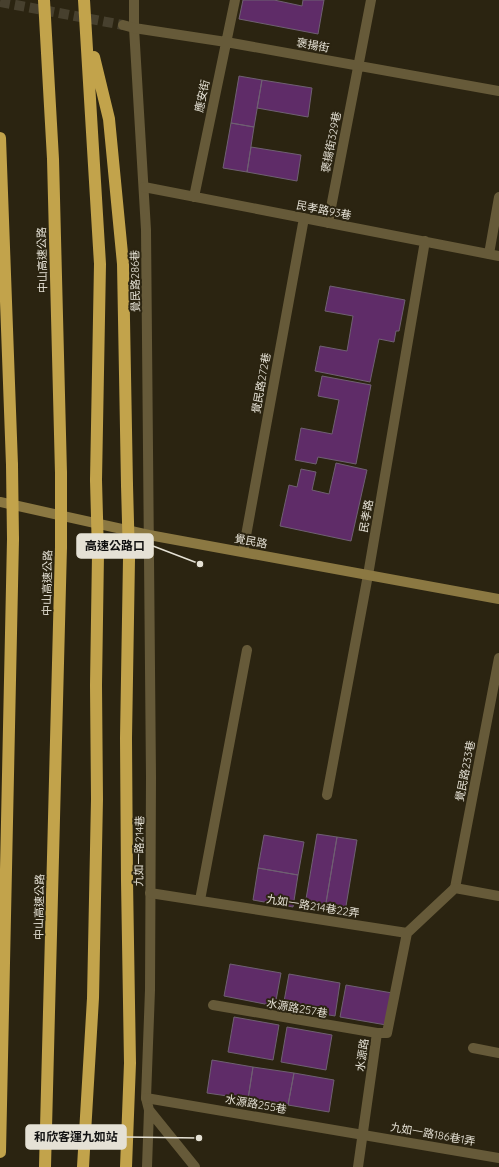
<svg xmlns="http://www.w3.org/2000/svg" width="499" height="1167" viewBox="0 0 499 1167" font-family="Quicksand,'Noto Sans TC',sans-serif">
  <rect width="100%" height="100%" fill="#2b2411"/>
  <path fill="#5f2c68" stroke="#6f6072" d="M243,0H274L302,6L303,0H324L318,34L239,19Z
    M239,76L262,80L254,127L231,123Z
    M262,80L312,88L308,117L257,108Z
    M231,123L254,127L247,172L223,168Z
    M251,147L301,155L297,181L247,172Z
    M330,286L405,300L399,331H396L394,342L379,339L370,382L315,371L320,346L347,351L353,316L325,311Z
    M322,376L371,385L356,464L318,457L316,464L295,460L301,428L332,434L339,400L318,396Z
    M336,463L367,470L351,541L280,526L289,485L297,487L301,469L316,472L312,490L329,494Z
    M317,834L337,837L325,909L305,905Z
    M264,835L304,842L298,875L258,868Z
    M337,837L357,840L345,912L325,909Z
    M258,868L298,875L293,907L253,900Z
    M230,964L281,973L275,1006L224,996Z
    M289,974L340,983L335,1016L283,1007Z
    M346,985L398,994L392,1026L340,1017Z
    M234,1017L279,1025L273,1060L228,1052Z
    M287,1027L332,1035L326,1070L281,1062Z
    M212,1060L253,1067L248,1099L207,1093Z
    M253,1067L294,1073L288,1105L248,1099Z
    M294,1073L334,1080L329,1112L288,1105Z"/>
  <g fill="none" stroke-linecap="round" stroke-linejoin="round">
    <path stroke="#47402e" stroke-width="10" stroke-dasharray="10 5" stroke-linecap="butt" d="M0,2L123,25"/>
    <path stroke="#665a39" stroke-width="10" d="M134,0V28L146,230L151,777L150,990L146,1098L149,1110L147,1167
      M489,254L499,197
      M455,888L499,658
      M149,1110L195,1167"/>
    <path stroke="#665a39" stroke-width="10" d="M123,25L134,28L226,42L499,91
      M144,187L499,256
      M194,197L235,0
      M328,223L371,0
      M243,552L304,218
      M327,795L368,575L425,241
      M150,893L407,933L455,888L499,896
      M200,900L247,650
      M213,1005L377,1033H387L407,933
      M473,1048L499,1053
      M146,1098L499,1158
      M358,1167L377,1033"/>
    <path stroke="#8b7842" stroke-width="10" d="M0,502L149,535L499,599"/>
    <path stroke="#c2a34b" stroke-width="12" d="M44,0L53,159L61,473
      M84,0L100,264L96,480
      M94,57L109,119L123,264L127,485
      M0,138L12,465
      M0,1152L13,539
      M45,1167L61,547
      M83,1167L93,998L97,799L96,685L98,554
      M126,1167L130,1063L127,881L126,738L129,559"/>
    <path stroke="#c2a34b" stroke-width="12" d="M12,465L13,539
      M61,473V547
      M96,480L98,554
      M127,485L129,559"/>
  </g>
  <g text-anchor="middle" stroke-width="4" stroke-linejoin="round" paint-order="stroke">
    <g font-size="11" fill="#e5e1d5" stroke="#2b2411">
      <text transform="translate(313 45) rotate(10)" y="4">褒揚街</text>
      <text transform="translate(202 96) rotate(-78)" y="4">應安街</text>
      <text transform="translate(331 142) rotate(-79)" y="4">褒揚街329巷</text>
      <text transform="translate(324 210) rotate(11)" y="4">民孝路93巷</text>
      <text transform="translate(42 260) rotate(-91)" y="4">中山高速公路</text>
      <text transform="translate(135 281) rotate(-91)" y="4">覺民路286巷</text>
      <text transform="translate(261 383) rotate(-80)" y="4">覺民路272巷</text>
      <text transform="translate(366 516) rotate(-80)" y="4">民孝路</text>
      <text transform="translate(251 541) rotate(10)" y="4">覺民路</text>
      <text transform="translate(47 583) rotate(-89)" y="4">中山高速公路</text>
      <text transform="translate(465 771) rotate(-79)" y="4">覺民路233巷</text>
      <text transform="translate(139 851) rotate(-89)" y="4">九如一路214巷</text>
      <text transform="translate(313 906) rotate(9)" y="4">九如一路214巷22弄</text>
      <text transform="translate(39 907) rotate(-89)" y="4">中山高速公路</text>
      <text transform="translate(297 1008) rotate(10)" y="4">水源路257巷</text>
      <text transform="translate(362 1055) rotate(-82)" y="4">水源路</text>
      <text transform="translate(256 1104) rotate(10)" y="4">水源路255巷</text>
      <text transform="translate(433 1134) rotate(10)" y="4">九如一路186巷1弄</text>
    </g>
  </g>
  <path fill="none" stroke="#e5e1d5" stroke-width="1.5" d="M200 564L153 546M199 1138L126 1137"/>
  <g fill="#e5e1d5" stroke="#2b2411" stroke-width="1.5">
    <circle cx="200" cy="564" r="4"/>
    <circle cx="199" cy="1138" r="4"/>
  </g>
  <g fill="#e5e1d5" stroke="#e5e1d5" stroke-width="1.5">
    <rect x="77" y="534" width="76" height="24" rx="4"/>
    <rect x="26" y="1125" width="100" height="24" rx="4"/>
  </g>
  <g font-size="12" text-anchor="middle" font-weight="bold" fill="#111">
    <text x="115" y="550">高速公路口</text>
    <text x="76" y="1141">和欣客運九如站</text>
  </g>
</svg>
